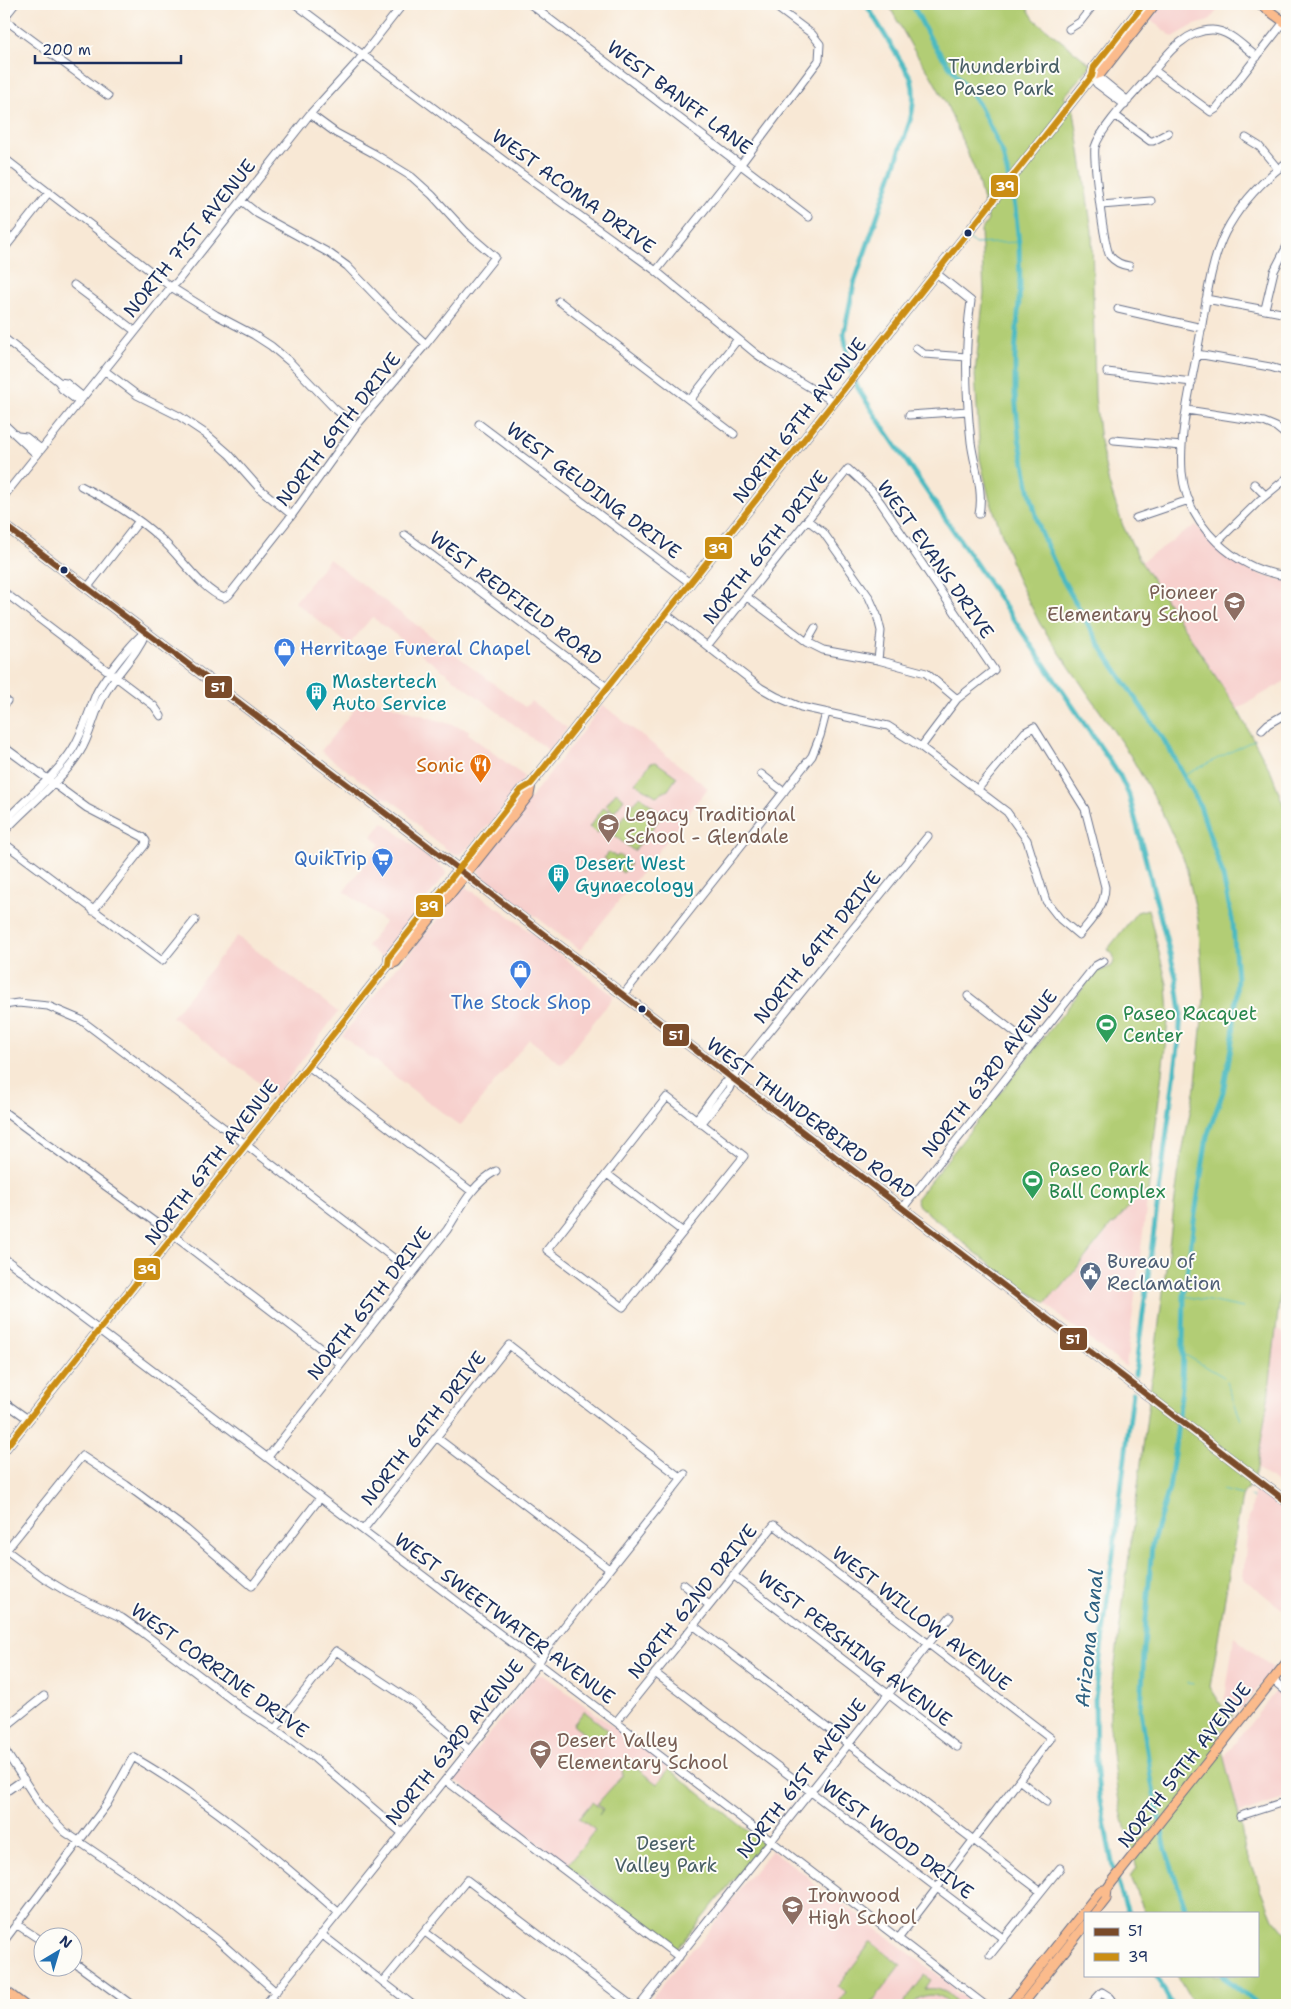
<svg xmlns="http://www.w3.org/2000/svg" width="1291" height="2009" viewBox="0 0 1291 2009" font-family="'Shantell Sans',sans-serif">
  <rect width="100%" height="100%" fill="#fdfcf7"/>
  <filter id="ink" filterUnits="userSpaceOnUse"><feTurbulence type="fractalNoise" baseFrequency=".02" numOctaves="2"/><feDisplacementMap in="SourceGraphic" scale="10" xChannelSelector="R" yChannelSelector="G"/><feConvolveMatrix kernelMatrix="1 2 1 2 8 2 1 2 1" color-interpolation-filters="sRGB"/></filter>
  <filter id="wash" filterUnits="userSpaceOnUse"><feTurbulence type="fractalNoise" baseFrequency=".0096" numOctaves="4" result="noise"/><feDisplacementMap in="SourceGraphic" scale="20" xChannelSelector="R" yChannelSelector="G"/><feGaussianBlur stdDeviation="1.12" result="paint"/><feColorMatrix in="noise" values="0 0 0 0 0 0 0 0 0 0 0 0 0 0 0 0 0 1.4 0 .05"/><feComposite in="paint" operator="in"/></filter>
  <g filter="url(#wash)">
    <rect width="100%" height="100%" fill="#f8e8d5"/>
    <path fill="#f7d0cd" d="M1163,4H1222L1209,21L1194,25L1173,37L1150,20Z
      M1196,525L1216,547L1239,565L1264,576L1287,581V680L1237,709L1141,562Z
      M329,559L525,707L531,701L567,728L549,751L372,617L349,645L295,602Z
      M364,697L469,730L468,734L524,776L519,787L496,817L461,855L453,854L425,833L403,809L389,799L383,797L321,751Z
      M603,705L708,788L580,950L481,875L478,870L492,847Z
      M383,822L444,869L446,874L382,958L367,946L385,922L344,891L380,844L372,836Z
      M466,887L504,912L614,996L561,1064L529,1039L460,1126L342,1036L396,968L416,946L461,889Z
      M237,936L338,1012L276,1095L172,1017Z
      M1141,1191L1148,1193L1126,1367L1065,1321L1046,1303L1055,1291L1057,1293Z
      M1275,1328L1287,1335V1491L1257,1468L1268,1399Z
      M1257,1487L1287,1510V1613L1243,1578L1249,1515L1251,1514L1254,1492Z
      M1234,1637L1273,1668L1241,1710L1225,1698Z
      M540,1675L545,1676L588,1708L669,1769L657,1784L628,1762L623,1768L622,1776L597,1804L604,1809L591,1826L595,1830L567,1866L456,1781L454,1778L534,1678Z
      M1275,1692H1280L1287,1698V1798L1238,1814L1224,1757Z
      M772,1850L806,1875L814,1884L838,1902L845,1905L949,1983L956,1992L974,2005H646L687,1954L698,1945L734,1898L739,1889Z"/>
    <path fill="#b2cd74" stroke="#667e69" d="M888,4H1025L1034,19L1091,65L1064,97L1074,111L1092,231L1095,397L1100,441L1109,484L1123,526L1141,562L1237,709L1271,772L1287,814V1235L1268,1399L1257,1468L1251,1484L1243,1494L1241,1502L1210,1687L1222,1706L1234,1715L1218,1735L1240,1820L1245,1851L1273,1918L1287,1935V2005H1194L1177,1975H1257V1913H1145L1130,1877L1137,1868C1132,1849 1125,1830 1121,1811C1114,1776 1109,1739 1110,1703L1179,1168L1196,1082L1204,998L1198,919L1185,862L1159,806L1130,755L1040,624L1017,578L989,497L980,459L975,373L984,293L981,231L988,220L976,173L946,103L930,74L913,49Z
      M656,762L677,777L668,790L656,796L635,783L651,763Z
      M616,792L624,799L614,812L606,805Z
      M640,796L663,815L634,851L611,833Z
      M604,807L610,812L605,819L607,821L598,833L589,827Z
      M609,852L616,857L619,855L630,864L623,873L604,858Z
      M1148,909L1167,984L1169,1013L1148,1193L1141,1191L1114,1225L1112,1224L1057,1293L1055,1291L1046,1303C1035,1295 1023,1290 1013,1282C980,1258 951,1231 919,1206L916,1199L1095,973L1112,966C1116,959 1114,953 1107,950L1137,912Z
      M584,1711L608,1730L597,1744L573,1725Z
      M628,1762L657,1784L669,1769L762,1842V1845L677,1949L567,1866L595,1830L579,1818L592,1802L602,1810L599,1815L603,1809L597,1804L622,1776L623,1768Z
      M871,1942L901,1965L870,2005H837L846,1992L838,1986Z
      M925,1975L931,1980L925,1989C939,1987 951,1992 958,2005H950C939,1992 922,1992 911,2005H902Z"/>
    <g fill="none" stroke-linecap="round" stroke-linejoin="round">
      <path stroke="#4bbac1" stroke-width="1" d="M968,238L975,244L1019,242
        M1185,775L1254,740
        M1184,1296L1243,1308
        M1182,1353L1224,1377
        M1226,1381L1241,1420
        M1222,1490L1242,1495
        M1250,1497L1253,1498
        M1188,1683L1193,1684"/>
      <path stroke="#4bbac1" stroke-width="5" d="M866,4L911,78C915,93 914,106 910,121L854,284L844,333L849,366L858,388L875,415L1120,776L1129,795L1176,977L1181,1012L1179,1040L1135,1374
        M912,4L933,44L980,106L1003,154L1015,207L1019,244L1020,287L1015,356V394L1019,438L1029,489L1040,530L1059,573L1102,649L1169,748L1200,806L1222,872L1233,924L1237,978L1233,1036L1223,1092L1207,1136L1194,1221L1184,1296L1182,1387L1175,1448L1169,1489L1152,1544L1145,1632L1141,1710L1152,1784L1166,1850L1187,1913
        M1128,1913L1113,1868L1099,1795L1096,1763L1095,1699L1133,1393
        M1156,1975L1172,2005
        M1223,1975L1230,1983L1258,2005"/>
    </g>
  </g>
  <g filter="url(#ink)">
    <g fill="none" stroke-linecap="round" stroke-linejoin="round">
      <defs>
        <path id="minor" d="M295,4L518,171L656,271L755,353L769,363L834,402
          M530,4L809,217
          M4,18L15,4
          M4,19L108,96
          M1069,29L1080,22L1094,4
          M1154,70L1211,112L1216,109L1284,22
          M1092,76L1101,79L1128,101
          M1092,77L1097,84L1125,105
          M1116,116L1150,141H1153L1168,133
          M1246,138L1259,146L1278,169
          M4,158L171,287L216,315L254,335L271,346L290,362L334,408L356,426
          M1287,162C1262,181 1240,204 1225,233C1209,265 1205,312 1198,347C1191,386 1179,432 1182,472C1187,526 1235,570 1287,576
          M242,201L258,214L329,253L347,266L394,315L426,344
          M1101,205L1151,201
          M4,249L49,192
          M1129,266C1122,265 1115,262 1110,256C1104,247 1093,158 1095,147C1100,129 1132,96 1145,81C1157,69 1166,52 1181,42C1189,35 1201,30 1212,30C1229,30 1244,47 1257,57
          M656,271L741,164L819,60L820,44L812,34L772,4
          M936,273L971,301C964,347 966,396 971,442C974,466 984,490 979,514
          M74,285L135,331
          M1206,299L1287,314
          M559,301L734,434
          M1118,309L1202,328
          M1265,309L1274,271L1287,246
          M4,338L59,382L66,383L83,397
          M916,348L924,354L967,357
          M1197,354L1270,367L1287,372
          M104,370L137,395L179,416L206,434L229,454L260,489L292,515
          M1107,372L1192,382
          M59,382L62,389L79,402
          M690,400L738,339
          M1187,410L1264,422L1276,427L1287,436
          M909,415L968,411
          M4,424L37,455
          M479,424L690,583
          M18,436L26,437L41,449
          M1114,440L1182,446
          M1254,484L1265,495
          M81,486C110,501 136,516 160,538C179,554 201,590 224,598L229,595L292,515L356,426L426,344L495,257L466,232L432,195L412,177L373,153L336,133L310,114
          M4,496L171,287L177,282L310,114L359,60L403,4
          M1136,518L1189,500
          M807,520L823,532L869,597L877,615L881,631L878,660
          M405,535L608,688
          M1217,542L1260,500L1287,478
          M87,588L139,521
          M4,592L154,706L161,716
          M747,597L807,642L823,650L878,660L926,673L957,699
          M666,614L761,688L777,697L801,707L888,726L921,747L1007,812L1027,840L1046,901L1060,919L1079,935C1091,920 1105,907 1105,887L1085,809L1034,727L1025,732L977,790
          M807,642L815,628
          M707,646L848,469L872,491L881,503L994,670L957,699L921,747
          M4,705L7,701
          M1262,730L1268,724L1287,713
          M4,747L87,808L143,837L146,841L145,845L93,911
          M761,774L784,792
          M4,822C26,798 54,778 72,750C83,733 88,713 96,694C103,679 132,642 145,632
          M4,832C27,806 62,781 80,752C92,733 94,710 106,692C118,671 137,655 146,632
          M4,843L162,961L195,920
          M623,995L812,756L820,736L826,713
          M968,996L1031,1045
          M4,1005L18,1003L48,1006L81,1020L236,1137L413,1273
          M308,1066L471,1191
          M667,1097L744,1156L623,1307L547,1250Z
          M4,1112L174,1236L341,1364
          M696,1120L723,1084L732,1079
          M701,1124L729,1089L733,1079L741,1067L928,836
          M607,1174L682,1231
          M902,1209L1095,966L1104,961
          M4,1258L616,1722L985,2005
          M4,1402L28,1419
          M436,1437L609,1569
          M268,1457L447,1230C461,1208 472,1184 496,1171
          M363,1530L509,1345L681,1478
          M6,1550L44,1578L67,1592L122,1618L142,1632L244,1709L275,1729L313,1757L402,1833
          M4,1553L82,1456L126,1485L186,1529L252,1586L320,1498
          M733,1575L957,1747
          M683,1584L709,1605
          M693,1625L1040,1891
          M655,1673L1004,1939
          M1273,1680L1287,1692
          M616,1722L774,1525L1051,1738L898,1939
          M4,1728L44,1696
          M275,1729L336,1651L413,1702L469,1750
          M4,1749L42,1808L65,1832L171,1904L219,1941L276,1992
          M445,1780L679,1957
          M1019,1780L1047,1802
          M4,1793L24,1779
          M1240,1816L1287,1801
          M16,1924L42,1941
          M425,1932L522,2005
          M321,1934L413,2005
          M4,1941L107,1804L133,1757C208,1800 274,1856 339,1913
          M990,1955L1060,1868
          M72,1961L132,2005
          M383,1982L467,1880L631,2005
          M265,2005L538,1664L547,1648L685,1474
          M640,2005L950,1617
          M1090,2005L1102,1992L1110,1997L1116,2005"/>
        <path id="major" d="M1260,4L1287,24
          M1092,76L1101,73L1155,4
          M4,525L389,816L1287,1502
          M388,965L396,962L529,795L531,784
          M4,1450L388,965L389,957L521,790L531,784L1073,100L1092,76L1094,67L1144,4
          M1095,1913L1106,1899L1107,1889
          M4,1990L24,2005
          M1010,2005L1100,1891L1107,1889L1112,1882L1287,1662
          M1022,2005L1085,1925"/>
      </defs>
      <use href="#minor" stroke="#687088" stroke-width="9"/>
      <use href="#major" stroke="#687088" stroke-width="11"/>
      <use href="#minor" stroke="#fff" stroke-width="7"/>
      <use href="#major" stroke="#fbbb8c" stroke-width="9"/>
      <defs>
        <path id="bus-1" d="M4,525L389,816L1287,1502"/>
        <path id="bus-2" d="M4,1450L388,965L389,957L521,790L531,784L1073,100L1092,76L1094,67L1144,4"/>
      </defs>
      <use href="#bus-1" stroke="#fdfcf7" stroke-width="10"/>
      <use href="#bus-2" stroke="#fdfcf7" stroke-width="10"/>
      <use href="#bus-1" stroke="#7a4b2a" stroke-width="6"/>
      <use href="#bus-2" stroke="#cb8e13" stroke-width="6"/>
    </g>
  </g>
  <defs>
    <symbol id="school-pin" viewBox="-11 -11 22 30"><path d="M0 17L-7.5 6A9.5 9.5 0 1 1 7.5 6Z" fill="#8d6e63" stroke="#fdfcf7"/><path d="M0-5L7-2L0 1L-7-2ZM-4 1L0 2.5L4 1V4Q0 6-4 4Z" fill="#fff"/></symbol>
    <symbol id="shop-pin" viewBox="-11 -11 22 30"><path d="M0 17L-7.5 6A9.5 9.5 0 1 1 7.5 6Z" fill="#3f7fe0" stroke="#fdfcf7"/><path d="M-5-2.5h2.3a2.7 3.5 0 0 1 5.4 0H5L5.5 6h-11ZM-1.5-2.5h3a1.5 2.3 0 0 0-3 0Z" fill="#fff"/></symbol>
    <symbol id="building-pin" viewBox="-11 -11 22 30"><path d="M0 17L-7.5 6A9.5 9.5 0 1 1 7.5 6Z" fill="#0f9aa8" stroke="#fdfcf7"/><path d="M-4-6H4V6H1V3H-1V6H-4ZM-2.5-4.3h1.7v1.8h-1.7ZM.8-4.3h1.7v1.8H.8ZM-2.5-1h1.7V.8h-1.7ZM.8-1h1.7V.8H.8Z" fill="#fff"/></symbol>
    <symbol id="restaurant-pin" viewBox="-11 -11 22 30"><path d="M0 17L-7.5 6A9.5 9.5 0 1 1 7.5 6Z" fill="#e8710a" stroke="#fdfcf7"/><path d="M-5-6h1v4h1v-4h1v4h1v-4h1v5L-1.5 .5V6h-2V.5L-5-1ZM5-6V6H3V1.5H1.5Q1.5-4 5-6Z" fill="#fff"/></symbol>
    <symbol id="supermarket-pin" viewBox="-11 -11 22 30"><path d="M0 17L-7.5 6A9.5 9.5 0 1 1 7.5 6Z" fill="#3f7fe0" stroke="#fdfcf7"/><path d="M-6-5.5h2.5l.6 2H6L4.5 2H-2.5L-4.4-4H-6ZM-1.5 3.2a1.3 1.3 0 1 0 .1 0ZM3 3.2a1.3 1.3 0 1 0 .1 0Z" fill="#fff"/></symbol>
    <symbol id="stadium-pin" viewBox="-11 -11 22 30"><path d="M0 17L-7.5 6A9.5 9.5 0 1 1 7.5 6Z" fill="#2e9e5b" stroke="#fdfcf7"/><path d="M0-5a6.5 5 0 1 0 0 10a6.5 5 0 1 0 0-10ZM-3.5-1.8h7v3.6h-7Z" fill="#fff"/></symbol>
    <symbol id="civic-pin" viewBox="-11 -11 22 30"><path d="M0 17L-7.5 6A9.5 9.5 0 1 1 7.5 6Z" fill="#5c6f8a" stroke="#fdfcf7"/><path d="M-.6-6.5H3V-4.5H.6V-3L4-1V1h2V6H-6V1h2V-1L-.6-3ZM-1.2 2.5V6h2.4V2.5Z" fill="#fff"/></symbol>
  </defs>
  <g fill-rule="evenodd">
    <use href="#school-pin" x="1222" y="590" width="25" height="34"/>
    <use href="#shop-pin" x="272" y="636" width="25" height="34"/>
    <use href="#building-pin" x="304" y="680" width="25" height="34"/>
    <use href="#restaurant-pin" x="468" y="752" width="25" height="34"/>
    <use href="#school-pin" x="596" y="812" width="25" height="34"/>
    <use href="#supermarket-pin" x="370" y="846" width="25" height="34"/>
    <use href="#building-pin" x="546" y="862" width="25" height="34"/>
    <use href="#shop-pin" x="508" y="958" width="25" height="34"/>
    <use href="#stadium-pin" x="1094" y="1012" width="25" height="34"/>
    <use href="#stadium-pin" x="1020" y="1168" width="25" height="34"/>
    <use href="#civic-pin" x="1078" y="1260" width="25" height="34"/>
    <use href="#school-pin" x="528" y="1738" width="25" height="34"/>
    <use href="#school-pin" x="780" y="1894" width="25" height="34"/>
  </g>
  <g fill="#1b2f5e" stroke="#fdfcf7" stroke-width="2">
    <circle cx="968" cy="233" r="4.5"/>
    <circle cx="64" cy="570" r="4.5"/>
    <circle cx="642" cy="1009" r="4.5"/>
  </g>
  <g text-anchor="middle" stroke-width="4" stroke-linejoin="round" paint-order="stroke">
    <g font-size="19" fill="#485e65" stroke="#fdfcf7">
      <text x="1004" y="73">Thunderbird<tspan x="1004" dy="22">Paseo Park</tspan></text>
      <text x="666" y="1850">Desert<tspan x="666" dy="22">Valley Park</tspan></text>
    </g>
    <g font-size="19" fill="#1b2f5e" stroke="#fdfcf7">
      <text transform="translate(680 97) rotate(37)" y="7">WEST BANFF LANE</text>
      <text transform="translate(574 191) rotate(36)" y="7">WEST ACOMA DRIVE</text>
      <text transform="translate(189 238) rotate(-51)" y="7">NORTH 71ST AVENUE</text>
      <text transform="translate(799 420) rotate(-52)" y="7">NORTH 67TH AVENUE</text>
      <text transform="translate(338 429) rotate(-52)" y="7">NORTH 69TH DRIVE</text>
      <text transform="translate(594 490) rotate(37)" y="7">WEST GELDING DRIVE</text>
      <text transform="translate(765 547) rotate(-52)" y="7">NORTH 66TH DRIVE</text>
      <text transform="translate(936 559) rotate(55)" y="7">WEST EVANS DRIVE</text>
      <text transform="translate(516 598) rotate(37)" y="7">WEST REDFIELD ROAD</text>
      <text transform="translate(817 947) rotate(-51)" y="7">NORTH 64TH DRIVE</text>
      <text transform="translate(989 1073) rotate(-52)" y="7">NORTH 63RD AVENUE</text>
      <text transform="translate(811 1118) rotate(37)" y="7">WEST THUNDERBIRD ROAD</text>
      <text transform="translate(211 1162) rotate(-52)" y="7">NORTH 67TH AVENUE</text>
      <text transform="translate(369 1303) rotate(-52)" y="7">NORTH 65TH DRIVE</text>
      <text transform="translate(423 1428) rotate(-52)" y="7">NORTH 64TH DRIVE</text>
      <text transform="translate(692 1601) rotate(-51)" y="7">NORTH 62ND DRIVE</text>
      <text transform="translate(505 1618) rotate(37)" y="7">WEST SWEETWATER AVENUE</text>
      <text transform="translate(922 1618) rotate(38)" y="7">WEST WILLOW AVENUE</text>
      <text transform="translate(855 1648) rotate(38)" y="7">WEST PERSHING AVENUE</text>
      <text transform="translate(220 1670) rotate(36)" y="7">WEST CORRINE DRIVE</text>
      <text transform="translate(454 1742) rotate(-51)" y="7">NORTH 63RD AVENUE</text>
      <text transform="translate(1184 1765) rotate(-52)" y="7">NORTH 59TH AVENUE</text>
      <text transform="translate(801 1778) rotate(-52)" y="7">NORTH 61ST AVENUE</text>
      <text transform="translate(898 1839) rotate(37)" y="7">WEST WOOD DRIVE</text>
    </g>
    <g font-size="19" fill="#785e54" stroke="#fdfcf7" text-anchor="start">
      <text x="1218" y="599" text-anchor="end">Pioneer<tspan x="1218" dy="22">Elementary School</tspan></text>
      <text x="625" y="821">Legacy Traditional<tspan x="625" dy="22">School - Glendale</tspan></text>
      <text x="557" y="1747">Desert Valley<tspan x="557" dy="22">Elementary School</tspan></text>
      <text x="808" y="1902">Ironwood<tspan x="808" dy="22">High School</tspan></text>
    </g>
    <g font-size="19" fill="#366cbe" stroke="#fdfcf7" text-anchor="start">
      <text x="300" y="655">Herritage Funeral Chapel</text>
      <text x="367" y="865" text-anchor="end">QuikTrip</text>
      <text x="521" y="1009" text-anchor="middle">The Stock Shop</text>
    </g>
    <g font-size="19" fill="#0d838f" stroke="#fdfcf7" text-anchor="start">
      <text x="332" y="688">Mastertech<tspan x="332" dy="22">Auto Service</tspan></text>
      <text x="575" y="870">Desert West<tspan x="575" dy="22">Gynaecology</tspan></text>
    </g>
    <g font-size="19" fill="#c56008" stroke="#fdfcf7" text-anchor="end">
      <text x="464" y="772">Sonic</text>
    </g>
    <g font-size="19" fill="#27864d" stroke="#fdfcf7" text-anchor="start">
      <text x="1123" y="1020">Paseo Racquet<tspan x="1123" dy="22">Center</tspan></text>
      <text x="1049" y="1176">Paseo Park<tspan x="1049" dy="22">Ball Complex</tspan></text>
    </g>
    <g font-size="19" fill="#4e5e75" stroke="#fdfcf7" text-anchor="start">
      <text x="1107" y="1268">Bureau of<tspan x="1107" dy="22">Reclamation</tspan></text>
    </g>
    <g font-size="20" font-style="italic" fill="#2c6081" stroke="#fdfcf7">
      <text transform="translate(1089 1638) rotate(-84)" y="7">Arizona Canal</text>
    </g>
  </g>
  <g stroke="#fdfcf7" stroke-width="2">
    <rect x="990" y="174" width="29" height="24" rx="5" fill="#cb8e13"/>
    <rect x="704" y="536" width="29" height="24" rx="5" fill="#cb8e13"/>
    <rect x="204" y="675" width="29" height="24" rx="5" fill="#7a4b2a"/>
    <rect x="415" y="894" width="29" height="24" rx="5" fill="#cb8e13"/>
    <rect x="662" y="1023" width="28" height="24" rx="5" fill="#7a4b2a"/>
    <rect x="133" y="1257" width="28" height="24" rx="5" fill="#cb8e13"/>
    <rect x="1059" y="1327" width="29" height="24" rx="5" fill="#7a4b2a"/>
  </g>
  <g font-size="14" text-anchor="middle" font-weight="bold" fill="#fff">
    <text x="1005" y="191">39</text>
    <text x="718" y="553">39</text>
    <text x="218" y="692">51</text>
    <text x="429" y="911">39</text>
    <text x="676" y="1040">51</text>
    <text x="147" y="1274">39</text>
    <text x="1073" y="1344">51</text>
  </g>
  <rect width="1291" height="2009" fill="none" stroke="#fdfcf7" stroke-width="20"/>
  <rect x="1084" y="1912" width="175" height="65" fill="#fdfcf7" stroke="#a3aaba"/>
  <rect x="1094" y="1928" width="25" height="8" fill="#7a4b2a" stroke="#a3aaba"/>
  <text x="1128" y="1936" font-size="15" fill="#1b2f5e">51</text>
  <rect x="1094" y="1953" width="25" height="8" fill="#cb8e13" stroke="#a3aaba"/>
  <text x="1128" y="1962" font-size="15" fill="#1b2f5e">39</text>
  <g transform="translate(58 1952) rotate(38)"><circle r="24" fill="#fdfcf7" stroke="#a3aaba"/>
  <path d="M0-4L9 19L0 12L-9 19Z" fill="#1f6fb2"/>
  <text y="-8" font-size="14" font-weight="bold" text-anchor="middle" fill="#1b2f5e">N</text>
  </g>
  <path d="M35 55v8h146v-8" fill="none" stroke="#1b2f5e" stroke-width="2.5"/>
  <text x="42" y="55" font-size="15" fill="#1b2f5e" stroke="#fdfcf7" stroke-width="4" paint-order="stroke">200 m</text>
</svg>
